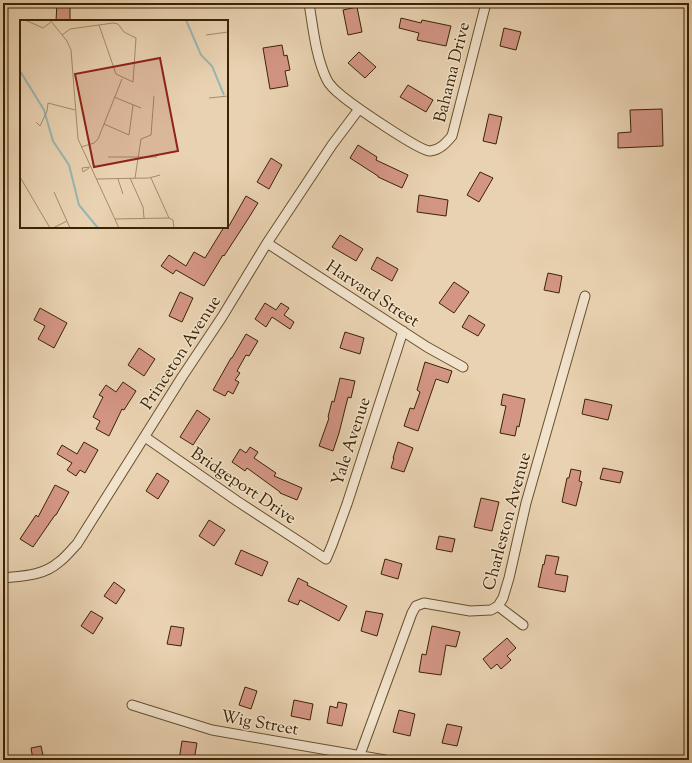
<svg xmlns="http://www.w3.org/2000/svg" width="692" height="763" viewBox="0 0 692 763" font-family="'Sorts Mill Goudy',serif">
  <rect width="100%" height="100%" fill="#e9d2b1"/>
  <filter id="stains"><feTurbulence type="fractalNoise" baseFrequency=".005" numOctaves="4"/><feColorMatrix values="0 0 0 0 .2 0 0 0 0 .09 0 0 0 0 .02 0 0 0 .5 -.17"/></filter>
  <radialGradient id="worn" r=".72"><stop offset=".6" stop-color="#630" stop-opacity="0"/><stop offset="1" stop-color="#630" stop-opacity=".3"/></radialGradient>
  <path fill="#d39584" stroke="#3b2402" d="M57,3H70V21H56Z
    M357,7L362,32L348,35L343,10Z
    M401,18L421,23L422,20L451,26L446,46L417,40L419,33L399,28Z
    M504,28L521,32L516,50L500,46Z
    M282,45L284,56L287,55L290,70L285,71L288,86L270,89L263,48Z
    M359,52L376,67L365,78L348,63Z
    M408,85L433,100L426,112L400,97Z
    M662,109L663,146L618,148V133L631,132L630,110Z
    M489,114L502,117L496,144L483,141Z
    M358,145L377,157L376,160L408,175L402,188L378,177V176L350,158Z
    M271,158L282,165L269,189L257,182Z
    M480,172L493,178L479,202L467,195Z
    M419,195L448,200L446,216L417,212Z
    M246,196L258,203L248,219L224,256L223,255L204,286L176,270L173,274L161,266L169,255L186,266L194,252L205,258L224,227H227V224L229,226Z
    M340,235L363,249L356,261L332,247Z
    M377,257L398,269L392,281L371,269Z
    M548,273L562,276L559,293L544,290Z
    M454,282L469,292L454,313L439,303Z
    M180,292L193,298L182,322L169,316Z
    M265,303L276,310L281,303L289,308L284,315L294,322L290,329L272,317L266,327L255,319Z
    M40,308L67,323L54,348L38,339L45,326L34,320Z
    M469,315L485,325L478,336L462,327Z
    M345,332L364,338L360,354L340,348Z
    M246,334L258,341L249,356L246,355L237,371L240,373L235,380L239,382L233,394L228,391L225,396L213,390L231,358H232Z
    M139,348L155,359L144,376L128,365Z
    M425,362L452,371L448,383L436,379L418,431L404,426L410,408L414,409L420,392L417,390Z
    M340,378L355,381L351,398L348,397L339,433L333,451L319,446L329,418L328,417L332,401L334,402Z
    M123,382L136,391L124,410L122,409L109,436L96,429L100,421L93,417L103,397L99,395L106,385L116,392Z
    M503,394L525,399L519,427L517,426L515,436L500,433L506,406L501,405Z
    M585,399L612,405L608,420L582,414Z
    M197,410L210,419L193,445L180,437Z
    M84,442L98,450L85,473L80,470L76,476L67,470L72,463L57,454L62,445L77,454Z
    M398,442L413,448L404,472L391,468L394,458H393Z
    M250,447L258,452L254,458L276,473L274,476L302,488L297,500L280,493V492L247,468L245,471L232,462L240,449L246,453Z
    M603,468L623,472L620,483L600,479Z
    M571,469L581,471L579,481L582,482L576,506L562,502L567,478H569Z
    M157,473L169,481L158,499L146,491Z
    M55,485L69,492L56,515H55L33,547L20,539L36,515L38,517Z
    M481,498L499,502L492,531L474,527Z
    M209,520L225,530L214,546L199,536Z
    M439,536L455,539L452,552L436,549Z
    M241,550L268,562L262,576L235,564Z
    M546,555L559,557L555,574L568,576L565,592L538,587L543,564L544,565Z
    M385,559L402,564L398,579L381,574Z
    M298,578L308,583L307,585L347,606L339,621L300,600L298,605L288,601Z
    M114,582L125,590L116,604L104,596Z
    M91,611L103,618L93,634L81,626Z
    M366,611L383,614L377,636L361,631Z
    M171,626L184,628L181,646L167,644Z
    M432,626L460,632L456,647L446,645L441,675L419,672L422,654L426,655Z
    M507,638L516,648L507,656L511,660L501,669L497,664L491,669L483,659Z
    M245,687L257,691L251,709L239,705Z
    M294,700L313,704L310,720L291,716Z
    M338,702L347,704L342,726L327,723L330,706L337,708Z
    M399,710L415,714L410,736L393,732Z
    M447,724L462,727L457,746L442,743Z
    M182,741L197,743L194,760H179Z
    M41,746L44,760H33L31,748Z"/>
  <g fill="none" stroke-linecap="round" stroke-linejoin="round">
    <defs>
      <path id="street" d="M309,3C313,28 316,58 327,80C330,86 337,92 342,96C353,105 419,151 430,151C440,150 446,143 452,136L486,3
        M267,243L427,347L463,367
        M145,437L237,501L326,559L332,545L347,504L403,331
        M3,578C23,576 43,576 59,562C66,557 71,550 77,544L182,377L222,317L267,243L332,145L359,109
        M498,606L523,625
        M132,705L212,730L385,760
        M358,760L412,613L416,606L424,603L470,611L491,610L498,606L503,598L509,578L526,503L585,296"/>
    </defs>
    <use href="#street" stroke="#66502e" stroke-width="11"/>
    <use href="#street" stroke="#f1e2cc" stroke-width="9"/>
  </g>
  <g text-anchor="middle" stroke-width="3" stroke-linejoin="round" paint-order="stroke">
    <g font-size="17" fill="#3b2402" stroke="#f1e2cc">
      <text transform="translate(451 72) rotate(-76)" y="6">Bahama Drive</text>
      <text transform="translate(373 293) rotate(33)" y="6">Harvard Street</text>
      <text transform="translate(180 352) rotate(-57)" y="6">Princeton Avenue</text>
      <text transform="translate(350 441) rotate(-72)" y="6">Yale Avenue</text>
      <text transform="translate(244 485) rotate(34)" y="6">Bridgeport Drive</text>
      <text transform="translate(506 521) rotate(-75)" y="6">Charleston Avenue</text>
      <text transform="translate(260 722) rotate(10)" y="6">Wig Street</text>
    </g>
  </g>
  <g transform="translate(20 20)">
    <rect width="208" height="208" fill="#e9d2b1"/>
    <path fill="none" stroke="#98b6b2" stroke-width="2" d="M166,0L181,35L192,46L204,75M0,51L24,90L33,121L49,145L59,185L78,208"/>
    <path fill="none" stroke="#a38c6b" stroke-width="1" d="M5,0L23,8L31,2M30,0L47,21L51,30L58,119L99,208M42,15L50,9L93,3L98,4L104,12L116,18L113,62L96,54L79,5M186,15L208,12M94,77L121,88M189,78L208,76M16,102L20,106L27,91L28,83L55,90M84,104L109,115L113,85M61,127L74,123L78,119L102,59M88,137H137M69,148L63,152L62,148L70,147M0,157L30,208M110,158L123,187L124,198M115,158L121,119L131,115L134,76M131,158L149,198L153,200L154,208M76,159L129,158L140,155M98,159L103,174M34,172L50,208M95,199L149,198M33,208L47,201"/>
    <path fill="#8f2418" fill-opacity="0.15" stroke="#8f2418" stroke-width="2" d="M140,38L158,131L74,147L55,54Z"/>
    <rect width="208" height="208" fill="none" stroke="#3b2402" stroke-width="2"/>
  </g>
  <rect width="692" height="763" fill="none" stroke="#e9d2b1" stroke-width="16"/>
  <rect x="4" y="4" width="684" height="755" fill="none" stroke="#3b2402" stroke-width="2"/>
  <rect x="8" y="8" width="676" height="747" fill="none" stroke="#3b2402"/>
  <rect width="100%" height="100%" filter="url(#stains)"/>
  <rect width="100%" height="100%" fill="url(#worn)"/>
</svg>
